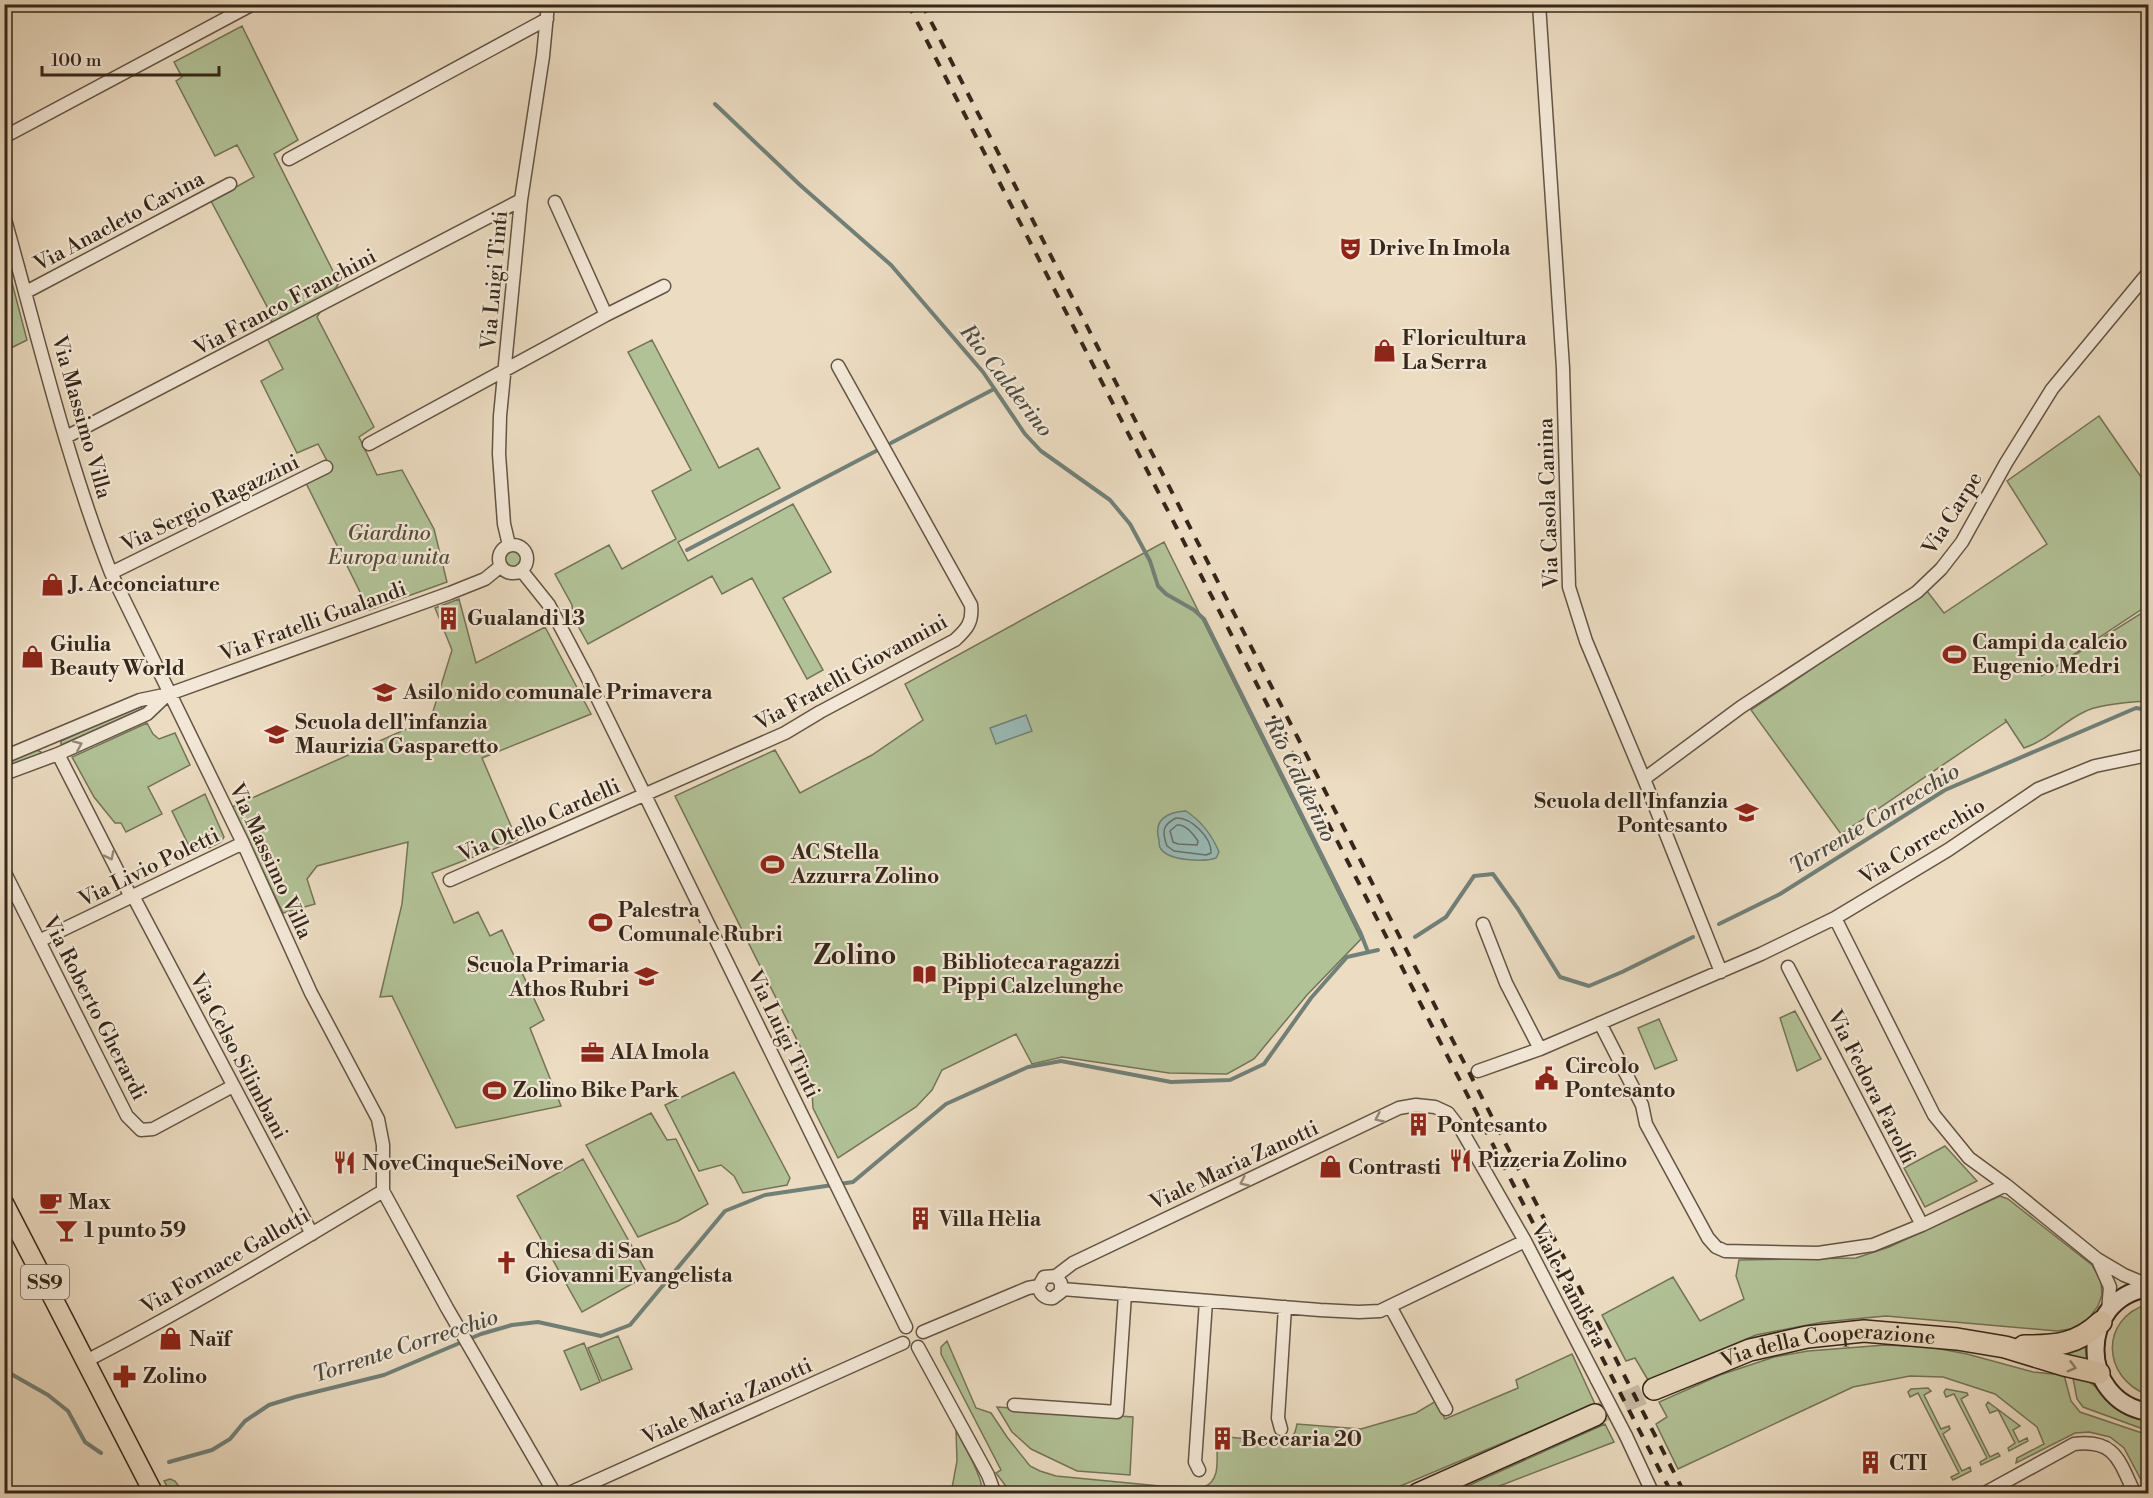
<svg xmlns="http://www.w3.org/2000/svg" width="2153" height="1498" viewBox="0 0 2153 1498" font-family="'Libre Bodoni',serif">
  <rect width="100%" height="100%" fill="#ecdcc2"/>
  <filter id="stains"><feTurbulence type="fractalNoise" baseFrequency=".00333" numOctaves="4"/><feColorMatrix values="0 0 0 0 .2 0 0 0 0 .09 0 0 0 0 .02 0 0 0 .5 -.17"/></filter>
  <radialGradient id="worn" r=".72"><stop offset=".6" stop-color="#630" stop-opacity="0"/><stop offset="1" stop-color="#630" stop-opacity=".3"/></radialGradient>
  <path fill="#b2c297" stroke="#747458" stroke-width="1.5" d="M242,26L298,140L274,154L339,283L317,317L374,427L359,437L377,475L402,470L434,529L447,582L369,610L306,483L332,470L318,444L297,453L261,381L283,369L268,340L272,316L211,201L254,177L237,145L215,156L176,81L182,77L174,62Z
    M10,275L27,340L5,351V278Z
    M652,340L719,468L758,448L780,488L678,542L688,561L793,504L831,572L783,598L823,670L807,679L752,578L722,594L712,576L588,644L573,617L572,605L555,574L609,545L622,569L676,539L652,491L691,470L628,352Z
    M2099,416L2148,487V605L2041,676L2148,609V701C2132,702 2098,704 2084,712C2061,723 2050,739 2024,748L2005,719L2006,722L1841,834L1751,710L1927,591L1944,613L2047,544L2007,481Z
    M1164,542L1361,939L1307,995L1254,1059L1227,1074L1169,1073L1062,1057L1032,1064L1016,1034L942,1070L932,1090L916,1107L838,1158L813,1108L812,1091L799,1065L803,1063V1052L675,796L775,750L800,793L872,755L923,720L905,684Z
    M505 559a8 8 0 1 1 16 0a8 8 0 1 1-16 0Z
    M459,599L476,663L545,627L591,714L482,758L517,840L432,873L454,923L478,912L490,936L502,930L544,1020L530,1028L561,1106L456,1128L392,996L380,997L402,904L408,842L317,866L307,879L315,904L283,913L232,807L431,718L452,650L435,608Z
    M140,705L142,709L61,745V741Z
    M147,723L153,734L159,739L175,733L190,765L148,787L162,814L126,832L121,823H115L94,797L72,757Z
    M37,750L41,752L40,754L5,767V762Z
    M205,794L224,837L221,842L209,848L205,839L189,846L172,811Z
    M1795,1011L1821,1059L1797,1071L1780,1018Z
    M1659,1019L1677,1060L1655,1069L1638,1028Z
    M734,1072L790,1178L787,1185L743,1193L734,1176L721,1165L699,1171L665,1105Z
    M651,1113L667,1140L676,1139L708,1204L678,1221L638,1237L586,1145Z
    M1945,1146L1977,1181L1925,1207L1904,1168Z
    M583,1159L648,1275L582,1312L517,1196Z
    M2000,1196L2008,1199L2092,1265L2101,1281L2102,1295L2098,1306L2087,1321L2071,1329L2057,1331L1886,1316L1823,1322L1756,1335L1648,1380L1635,1358L1626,1361L1602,1315L1673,1277L1700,1321L1744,1299L1736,1276L1739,1260L1856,1258L1889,1247Z
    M2148,1304V1395C2102,1378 2099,1319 2148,1304Z
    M618,1336L632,1369L602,1381L588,1348Z
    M947,1341L976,1408L991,1413L1007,1437L1030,1466L1040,1471L1056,1476L1160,1486L1204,1487C1220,1481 1217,1461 1217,1446L1227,1447L1228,1437L1281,1442C1293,1439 1295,1435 1297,1424L1361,1429L1416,1413L1436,1401L1445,1419L1518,1388L1516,1380L1572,1354L1595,1404L1384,1493H1011L996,1473L1001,1470L941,1354V1347Z
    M584,1343L600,1382L581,1390L564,1351Z
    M1885,1345L1930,1347L1967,1354L2033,1372L2064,1375L2071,1401L2080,1412L2142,1433L2148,1437V1493L2124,1448L2110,1437L2089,1432L2075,1433L2016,1463L2017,1458L2044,1444L2037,1427L1995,1394L1943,1377L1910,1376L1853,1387L1678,1469L1656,1424L1667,1417L1659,1402L1720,1375L1774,1357L1808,1351Z
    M2085,1345L2087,1361L2044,1354L2069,1352Z
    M2073,1378C2097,1380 2098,1393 2114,1406C2124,1414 2136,1419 2148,1421V1433L2143,1429L2083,1407L2077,1399Z
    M1928,1388L1931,1391L1924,1395L1941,1429L1949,1426L1950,1429L1943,1434L1962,1471L1970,1467L1971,1471L1953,1480L1951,1477L1959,1473L1918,1393L1910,1397L1908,1392L1911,1389Z
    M1946,1389L1967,1393L1968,1395L1961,1399L1990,1457L1998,1453L2000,1456L1981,1465L1980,1462L1987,1458L1954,1394L1946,1397L1944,1392Z
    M1988,1402L2020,1426L2013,1430L2019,1442L2027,1438L2028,1441L2009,1451L2008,1448L2015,1443L1998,1410L1990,1413L1986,1405Z
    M997,1407L1133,1417L1130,1475L1077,1471L1031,1449L1012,1432Z
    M1605,1424L1614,1442L1481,1493H1452Z
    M956,1430C963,1445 984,1478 982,1493H941L952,1488L957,1461Z
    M170,1479L175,1481L184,1493H171L164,1481Z"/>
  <path fill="#99bbb7" stroke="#718078" stroke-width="1.5" d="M1026,715L1032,731L996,744L990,728Z
    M1186,811C1201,821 1212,835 1219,852L1216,858C1204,862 1169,861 1161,849C1159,847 1159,843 1159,840C1153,820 1167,812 1186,811Z"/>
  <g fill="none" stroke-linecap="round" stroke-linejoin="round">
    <path stroke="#677168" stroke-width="1.5" d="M1176,818C1191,817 1212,838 1211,853L1206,855L1174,851L1167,846C1162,832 1162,825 1176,818Z
      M1177,825C1186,824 1193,834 1198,841L1197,845L1178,844L1173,842L1170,831Z"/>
    <path stroke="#718078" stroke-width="4" d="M715,104L800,185L891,265L983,372L1025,434L1041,451L1110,500L1130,524L1150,561L1158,586L1166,594L1194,610L1204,619L1361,934L1368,952
      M891,443L994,389
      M687,550L876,451
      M1719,924L1780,894L1945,790L2136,708L2148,710
      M1415,937L1446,917L1474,876L1493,874L1518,909L1560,977L1589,986L1622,972L1693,937
      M4,1370L48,1395L68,1411L85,1442L101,1453
      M169,1462L212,1450L230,1439L245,1421L269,1405L295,1397L384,1375L481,1334L512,1325L538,1322L601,1336L630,1325L725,1211L765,1195L853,1182L946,1104L1028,1067L1061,1061L1171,1082L1230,1080L1264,1064L1311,998L1347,957L1378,950"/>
    <path stroke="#c7b8a0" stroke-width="21" stroke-dasharray="21 10" stroke-linecap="butt" d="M1595,1415L1654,1389"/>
    <defs>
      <path id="street" d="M1539,4L1563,368L1569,587L1586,641L1644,779L1721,972
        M4,137L253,4
        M289,159L547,19
        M555,202L606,315
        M4,216C38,336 66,458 111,573L243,843L311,993L378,1119L383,1145V1191L447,1308L555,1494
        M26,292L230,184
        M66,437L521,200
        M369,444L606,315L664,286
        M509,545L504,524L499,454L500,416L521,200L543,56L548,4
        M499 559a14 14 0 1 1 28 0a14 14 0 1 1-28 0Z
        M521,570L549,605L586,675L906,1327
        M111,573L326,467
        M58,754L131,897
        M4,757L140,700L169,694L450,593L485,579L501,566
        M4,774L58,754L147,714L168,694
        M1644,779L1741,707L1917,592L1941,569L1962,542L2006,463L2052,389L2148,273
        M4,871L127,1116L141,1130L153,1129L233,1086
        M450,880L785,733L820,712L955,640C967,629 973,622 971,605L838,366
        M133,896L312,1234
        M1835,918L1934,1115L1969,1158L2006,1185L2097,1259L2124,1275L2148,1285
        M1483,924L1506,983L1540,1049
        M39,941L243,843
        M1788,967L1922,1225
        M1600,1023L1642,1105L1646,1124L1708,1238L1716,1247L1725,1251L1818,1253L1873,1245L1922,1225L2006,1185
        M1478,1071L1540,1049L1761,954L1835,918L1948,850L2038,789L2095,766L2148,755
        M2098,1260L2110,1287L2108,1311
        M1056,1276L1061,1283V1292L1053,1298C1045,1299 1039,1294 1039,1286L1044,1277L1056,1276L1073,1263L1399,1108L1416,1105L1435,1107L1448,1113L1462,1131L1525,1241L1597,1380
        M1062,1289L1320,1310L1359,1312L1380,1311L1525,1241
        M1390,1306L1446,1409
        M923,1332L1028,1288L1039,1286
        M918,1347L988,1475L995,1494
        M86,1361C187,1309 285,1250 383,1191
        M1014,1405L1117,1412L1125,1294
        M1281,1429L1278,1418L1285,1307
        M1626,1436L1653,1494
        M1199,1470L1195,1462L1206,1301
        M567,1494L903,1343
        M1983,1494L2074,1444C2116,1439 2119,1461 2135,1494"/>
      <path id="secondary" d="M2148,1288C2078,1299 2078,1400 2148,1412"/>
      <path id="primary" d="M4,1203L154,1494"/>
      <g id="highway">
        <path d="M2024,1346C2055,1346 2077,1345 2101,1322"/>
        <path id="s1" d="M1654,1389L1750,1350L1807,1337L1864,1331L1957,1339L2005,1347L2064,1365L2099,1373"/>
        <path d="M1418,1494L1595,1415"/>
      </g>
    </defs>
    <use href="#street" stroke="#635444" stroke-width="15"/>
    <use href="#secondary" stroke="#35271a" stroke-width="20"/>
    <use href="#primary" stroke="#35271a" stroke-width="21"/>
    <use href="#highway" stroke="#35271a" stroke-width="24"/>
    <use href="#street" stroke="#f3e8d7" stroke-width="12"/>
    <use href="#secondary" stroke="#f3e8d7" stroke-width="16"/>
    <use href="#primary" stroke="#ecdcc2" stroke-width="18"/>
    <use href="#highway" stroke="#ecdcc2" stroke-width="21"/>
    <path stroke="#35271a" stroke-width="4" stroke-dasharray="10 10" stroke-linecap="butt" d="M908,4L1672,1494
      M922,4L1685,1494"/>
    <defs>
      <path id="street-bridge" d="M1597,1380L1626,1436"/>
    </defs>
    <use href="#street-bridge" stroke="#635444" stroke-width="15" stroke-linecap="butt"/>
    <use href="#street-bridge" stroke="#f3e8d7" stroke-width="12"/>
  </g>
  <defs><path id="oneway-chevron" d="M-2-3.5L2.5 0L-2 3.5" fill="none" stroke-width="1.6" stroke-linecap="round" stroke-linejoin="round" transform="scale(1.5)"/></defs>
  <g stroke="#948878">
    <use href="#oneway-chevron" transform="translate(78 745) rotate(-24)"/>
    <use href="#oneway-chevron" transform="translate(110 856) rotate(64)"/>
    <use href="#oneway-chevron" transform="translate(1379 1118) rotate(155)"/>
    <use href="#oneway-chevron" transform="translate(1244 1182) rotate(155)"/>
  </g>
  <use stroke="#90826e" href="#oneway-chevron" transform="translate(2072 1367) rotate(15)"/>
  <defs>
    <symbol id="theatre-bare" viewBox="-9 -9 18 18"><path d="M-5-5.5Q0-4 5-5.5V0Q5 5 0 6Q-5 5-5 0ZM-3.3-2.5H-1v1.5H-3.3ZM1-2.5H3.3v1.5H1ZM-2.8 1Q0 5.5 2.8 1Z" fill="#8f2418" stroke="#f3e8d7" stroke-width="2.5" paint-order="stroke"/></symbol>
    <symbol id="shop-bare" viewBox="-9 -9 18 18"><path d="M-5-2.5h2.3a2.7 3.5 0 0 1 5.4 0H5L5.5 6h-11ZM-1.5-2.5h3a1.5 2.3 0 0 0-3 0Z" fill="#8f2418" stroke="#f3e8d7" stroke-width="2.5" paint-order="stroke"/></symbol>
    <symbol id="building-bare" viewBox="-9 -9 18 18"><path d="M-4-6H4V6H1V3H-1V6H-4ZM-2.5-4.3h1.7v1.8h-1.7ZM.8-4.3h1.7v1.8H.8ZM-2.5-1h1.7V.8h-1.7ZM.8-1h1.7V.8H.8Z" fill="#8f2418" stroke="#f3e8d7" stroke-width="2.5" paint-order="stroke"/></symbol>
    <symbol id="stadium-bare" viewBox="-9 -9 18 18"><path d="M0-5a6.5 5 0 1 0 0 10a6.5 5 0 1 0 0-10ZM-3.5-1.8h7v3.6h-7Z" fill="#8f2418" stroke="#f3e8d7" stroke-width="2.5" paint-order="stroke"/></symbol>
    <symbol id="school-bare" viewBox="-9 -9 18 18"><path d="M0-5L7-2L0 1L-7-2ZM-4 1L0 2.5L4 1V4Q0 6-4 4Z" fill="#8f2418" stroke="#f3e8d7" stroke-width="2.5" paint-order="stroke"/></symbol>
    <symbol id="library-bare" viewBox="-9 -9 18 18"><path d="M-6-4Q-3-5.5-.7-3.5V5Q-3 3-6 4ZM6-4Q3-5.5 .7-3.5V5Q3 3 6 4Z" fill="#8f2418" stroke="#f3e8d7" stroke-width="2.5" paint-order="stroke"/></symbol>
    <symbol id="office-bare" viewBox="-9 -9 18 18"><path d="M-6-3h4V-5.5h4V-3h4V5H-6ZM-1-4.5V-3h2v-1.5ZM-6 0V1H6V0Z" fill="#8f2418" stroke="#f3e8d7" stroke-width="2.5" paint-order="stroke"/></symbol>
    <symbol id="civic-bare" viewBox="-9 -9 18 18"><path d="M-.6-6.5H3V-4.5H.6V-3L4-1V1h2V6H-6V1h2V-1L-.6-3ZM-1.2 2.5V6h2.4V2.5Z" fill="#8f2418" stroke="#f3e8d7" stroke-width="2.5" paint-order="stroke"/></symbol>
    <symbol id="restaurant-bare" viewBox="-9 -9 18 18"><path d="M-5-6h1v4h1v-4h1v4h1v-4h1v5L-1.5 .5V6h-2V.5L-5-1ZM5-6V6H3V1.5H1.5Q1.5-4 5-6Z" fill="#8f2418" stroke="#f3e8d7" stroke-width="2.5" paint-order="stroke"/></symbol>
    <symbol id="cafe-bare" viewBox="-9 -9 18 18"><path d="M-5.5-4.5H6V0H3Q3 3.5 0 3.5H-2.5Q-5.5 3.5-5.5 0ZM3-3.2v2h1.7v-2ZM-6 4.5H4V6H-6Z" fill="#8f2418" stroke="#f3e8d7" stroke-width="2.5" paint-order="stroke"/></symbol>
    <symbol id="bar-bare" viewBox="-9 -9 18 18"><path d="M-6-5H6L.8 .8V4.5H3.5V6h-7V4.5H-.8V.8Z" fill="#8f2418" stroke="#f3e8d7" stroke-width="2.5" paint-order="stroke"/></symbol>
    <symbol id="church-bare" viewBox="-9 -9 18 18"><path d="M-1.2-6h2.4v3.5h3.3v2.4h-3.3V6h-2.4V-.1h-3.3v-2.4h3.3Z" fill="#8f2418" stroke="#f3e8d7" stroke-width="2.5" paint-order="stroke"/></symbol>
    <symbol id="pharmacy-bare" viewBox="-9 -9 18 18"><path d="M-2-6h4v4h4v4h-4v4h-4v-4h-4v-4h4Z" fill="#8f2418" stroke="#f3e8d7" stroke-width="2.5" paint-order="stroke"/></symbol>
  </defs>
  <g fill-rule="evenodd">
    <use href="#theatre-bare" x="1334" y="232" width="33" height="33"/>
    <use href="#shop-bare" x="1368" y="334" width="33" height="33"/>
    <use href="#shop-bare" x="36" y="568" width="33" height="33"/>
    <use href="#building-bare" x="432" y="602" width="33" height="33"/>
    <use href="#stadium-bare" x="1938" y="638" width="33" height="33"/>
    <use href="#shop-bare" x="16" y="640" width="33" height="33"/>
    <use href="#school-bare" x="368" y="676" width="33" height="33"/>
    <use href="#school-bare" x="260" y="718" width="33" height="33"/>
    <use href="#school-bare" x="1730" y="796" width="33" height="33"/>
    <use href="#stadium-bare" x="756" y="848" width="33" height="33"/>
    <use href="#stadium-bare" x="584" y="906" width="33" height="33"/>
    <use href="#library-bare" x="908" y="958" width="33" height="33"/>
    <use href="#school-bare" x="630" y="960" width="33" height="33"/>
    <use href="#office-bare" x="576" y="1036" width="33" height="33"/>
    <use href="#civic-bare" x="1530" y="1062" width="33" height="33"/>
    <use href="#stadium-bare" x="478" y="1074" width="33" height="33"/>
    <use href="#building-bare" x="1402" y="1108" width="33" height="33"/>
    <use href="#restaurant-bare" x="1444" y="1144" width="33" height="33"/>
    <use href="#restaurant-bare" x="328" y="1146" width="33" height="33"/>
    <use href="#shop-bare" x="1314" y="1150" width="33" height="33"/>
    <use href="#cafe-bare" x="34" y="1186" width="33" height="33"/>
    <use href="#building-bare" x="904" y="1202" width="33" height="33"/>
    <use href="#bar-bare" x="50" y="1214" width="33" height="33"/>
    <use href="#church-bare" x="490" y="1246" width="33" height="33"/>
    <use href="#shop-bare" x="154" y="1322" width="33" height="33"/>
    <use href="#pharmacy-bare" x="108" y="1360" width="33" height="33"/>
    <use href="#building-bare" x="1206" y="1422" width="33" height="33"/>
    <use href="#building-bare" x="1854" y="1446" width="33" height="33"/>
  </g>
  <g text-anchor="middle" stroke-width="4.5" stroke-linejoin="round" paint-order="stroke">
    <rect fill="#f3e8d7" stroke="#6e6153" stroke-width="1.5" x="21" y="1265" width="48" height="34" rx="4.5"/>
    <g font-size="20" font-weight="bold" fill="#35271a">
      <text x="45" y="1289">SS9</text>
    </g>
    <g font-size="21" fill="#35271a" stroke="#f3e8d7">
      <text transform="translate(119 221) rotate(-28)" y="7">Via Anacleto Cavina</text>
      <text transform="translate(494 280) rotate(-85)" y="7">Via Luigi Tinti</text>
      <text transform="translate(285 302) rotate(-28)" y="7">Via Franco Franchini</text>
      <text transform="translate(82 417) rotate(74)" y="7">Via Massimo Villa</text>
      <text transform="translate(210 503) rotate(-26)" y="7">Via Sergio Ragazzini</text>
      <text transform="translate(1548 503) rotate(-92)" y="7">Via Casola Canina</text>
      <text transform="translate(1952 513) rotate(-58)" y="7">Via Carpe</text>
      <text transform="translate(313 621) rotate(-20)" y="7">Via Fratelli Gualandi</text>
      <text transform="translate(851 672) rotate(-29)" y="7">Via Fratelli Giovannini</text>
      <text transform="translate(539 820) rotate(-24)" y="7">Via Otello Cardelli</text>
      <text transform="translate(1922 841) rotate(-32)" y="7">Via Correcchio</text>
      <text transform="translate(271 861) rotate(65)" y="7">Via Massimo Villa</text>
      <text transform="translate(149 867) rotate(-26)" y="7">Via Livio Poletti</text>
      <text transform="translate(95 1008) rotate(63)" y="7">Via Roberto Gherardi</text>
      <text transform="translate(784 1034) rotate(64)" y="7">Via Luigi Tinti</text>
      <text transform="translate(239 1056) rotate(62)" y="7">Via Celso Silimbani</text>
      <text transform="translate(1872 1087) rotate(63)" y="7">Via Fedora Farolfi</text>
      <text transform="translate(1234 1165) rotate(-25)" y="7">Viale Maria Zanotti</text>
      <text transform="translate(225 1261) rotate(-30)" y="7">Via Fornace Gallotti</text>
      <text transform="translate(1569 1285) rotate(62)" y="7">Viale Pambera</text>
      <text dy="7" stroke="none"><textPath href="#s1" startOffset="182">Via della Cooperazione</textPath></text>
      <text transform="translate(727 1401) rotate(-24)" y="7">Viale Maria Zanotti</text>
    </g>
    <g font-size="21" font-weight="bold" fill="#35271a" stroke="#f3e8d7" text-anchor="start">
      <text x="1369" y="255">Drive In Imola</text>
      <text x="1402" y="345">Floricultura<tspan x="1402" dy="24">La Serra</tspan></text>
      <text x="70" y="591">J. Acconciature</text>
      <text x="467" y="625">Gualandi 13</text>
      <text x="1972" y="649">Campi da calcio<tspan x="1972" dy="24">Eugenio Medri</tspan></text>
      <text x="50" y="651">Giulia<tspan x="50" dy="24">Beauty World</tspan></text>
      <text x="403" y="699">Asilo nido comunale Primavera</text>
      <text x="295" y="729">Scuola dell'infanzia<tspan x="295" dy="24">Maurizia Gasparetto</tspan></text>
      <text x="1728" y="808" text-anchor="end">Scuola dell'Infanzia<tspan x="1728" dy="24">Pontesanto</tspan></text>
      <text x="791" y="859">AC Stella<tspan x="791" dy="24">Azzurra Zolino</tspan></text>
      <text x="618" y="917">Palestra<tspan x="618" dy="24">Comunale Rubri</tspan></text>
      <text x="942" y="969">Biblioteca ragazzi<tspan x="942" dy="24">Pippi Calzelunghe</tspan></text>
      <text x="629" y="972" text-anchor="end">Scuola Primaria<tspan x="629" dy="24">Athos Rubri</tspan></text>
      <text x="610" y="1059">AIA Imola</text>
      <text x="1565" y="1073">Circolo<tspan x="1565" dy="24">Pontesanto</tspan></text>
      <text x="513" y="1097">Zolino Bike Park</text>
      <text x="1437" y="1132">Pontesanto</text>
      <text x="1478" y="1167">Pizzeria Zolino</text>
      <text x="362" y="1170">NoveCinqueSeiNove</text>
      <text x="1348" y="1174">Contrasti</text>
      <text x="68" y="1209">Max</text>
      <text x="939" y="1226">Villa Hèlia</text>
      <text x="84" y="1237">1 punto 59</text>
      <text x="525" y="1258">Chiesa di San<tspan x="525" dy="24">Giovanni Evangelista</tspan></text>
      <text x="189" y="1346">Naïf</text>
      <text x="143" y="1383">Zolino</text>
      <text x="1241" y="1446">Beccaria 20</text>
      <text x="1889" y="1470">CTI</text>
    </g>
    <g font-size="21" font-style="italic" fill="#544e39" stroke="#f3e8d7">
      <text x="389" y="540">Giardino<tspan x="389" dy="24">Europa unita</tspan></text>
    </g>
    <g font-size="22" font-style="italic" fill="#4e4c41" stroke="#f3e8d7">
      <text transform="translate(1007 380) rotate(52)" y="8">Rio Calderino</text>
      <text transform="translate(1301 779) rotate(64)" y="8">Rio Calderino</text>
      <text transform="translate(1874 818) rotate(-31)" y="8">Torrente Correcchio</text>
      <text transform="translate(405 1345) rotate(-18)" y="8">Torrente Correcchio</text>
    </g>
    <g font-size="27" font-weight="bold" fill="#35271a" stroke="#f3e8d7">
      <text x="855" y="964">Zolino</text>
    </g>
  </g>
  <rect width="2153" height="1498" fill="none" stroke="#ecdcc2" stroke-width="24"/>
  <rect x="6" y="6" width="2141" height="1486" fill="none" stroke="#35271a" stroke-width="3"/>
  <rect x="12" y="12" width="2129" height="1474" fill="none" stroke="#35271a" stroke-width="1.5"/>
  <path d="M42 66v9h177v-9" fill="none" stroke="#35271a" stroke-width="3"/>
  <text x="51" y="66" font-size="18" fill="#35271a" stroke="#f3e8d7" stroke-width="4.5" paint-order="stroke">100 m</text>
  <rect width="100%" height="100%" filter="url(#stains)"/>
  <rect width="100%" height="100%" fill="url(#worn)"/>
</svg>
